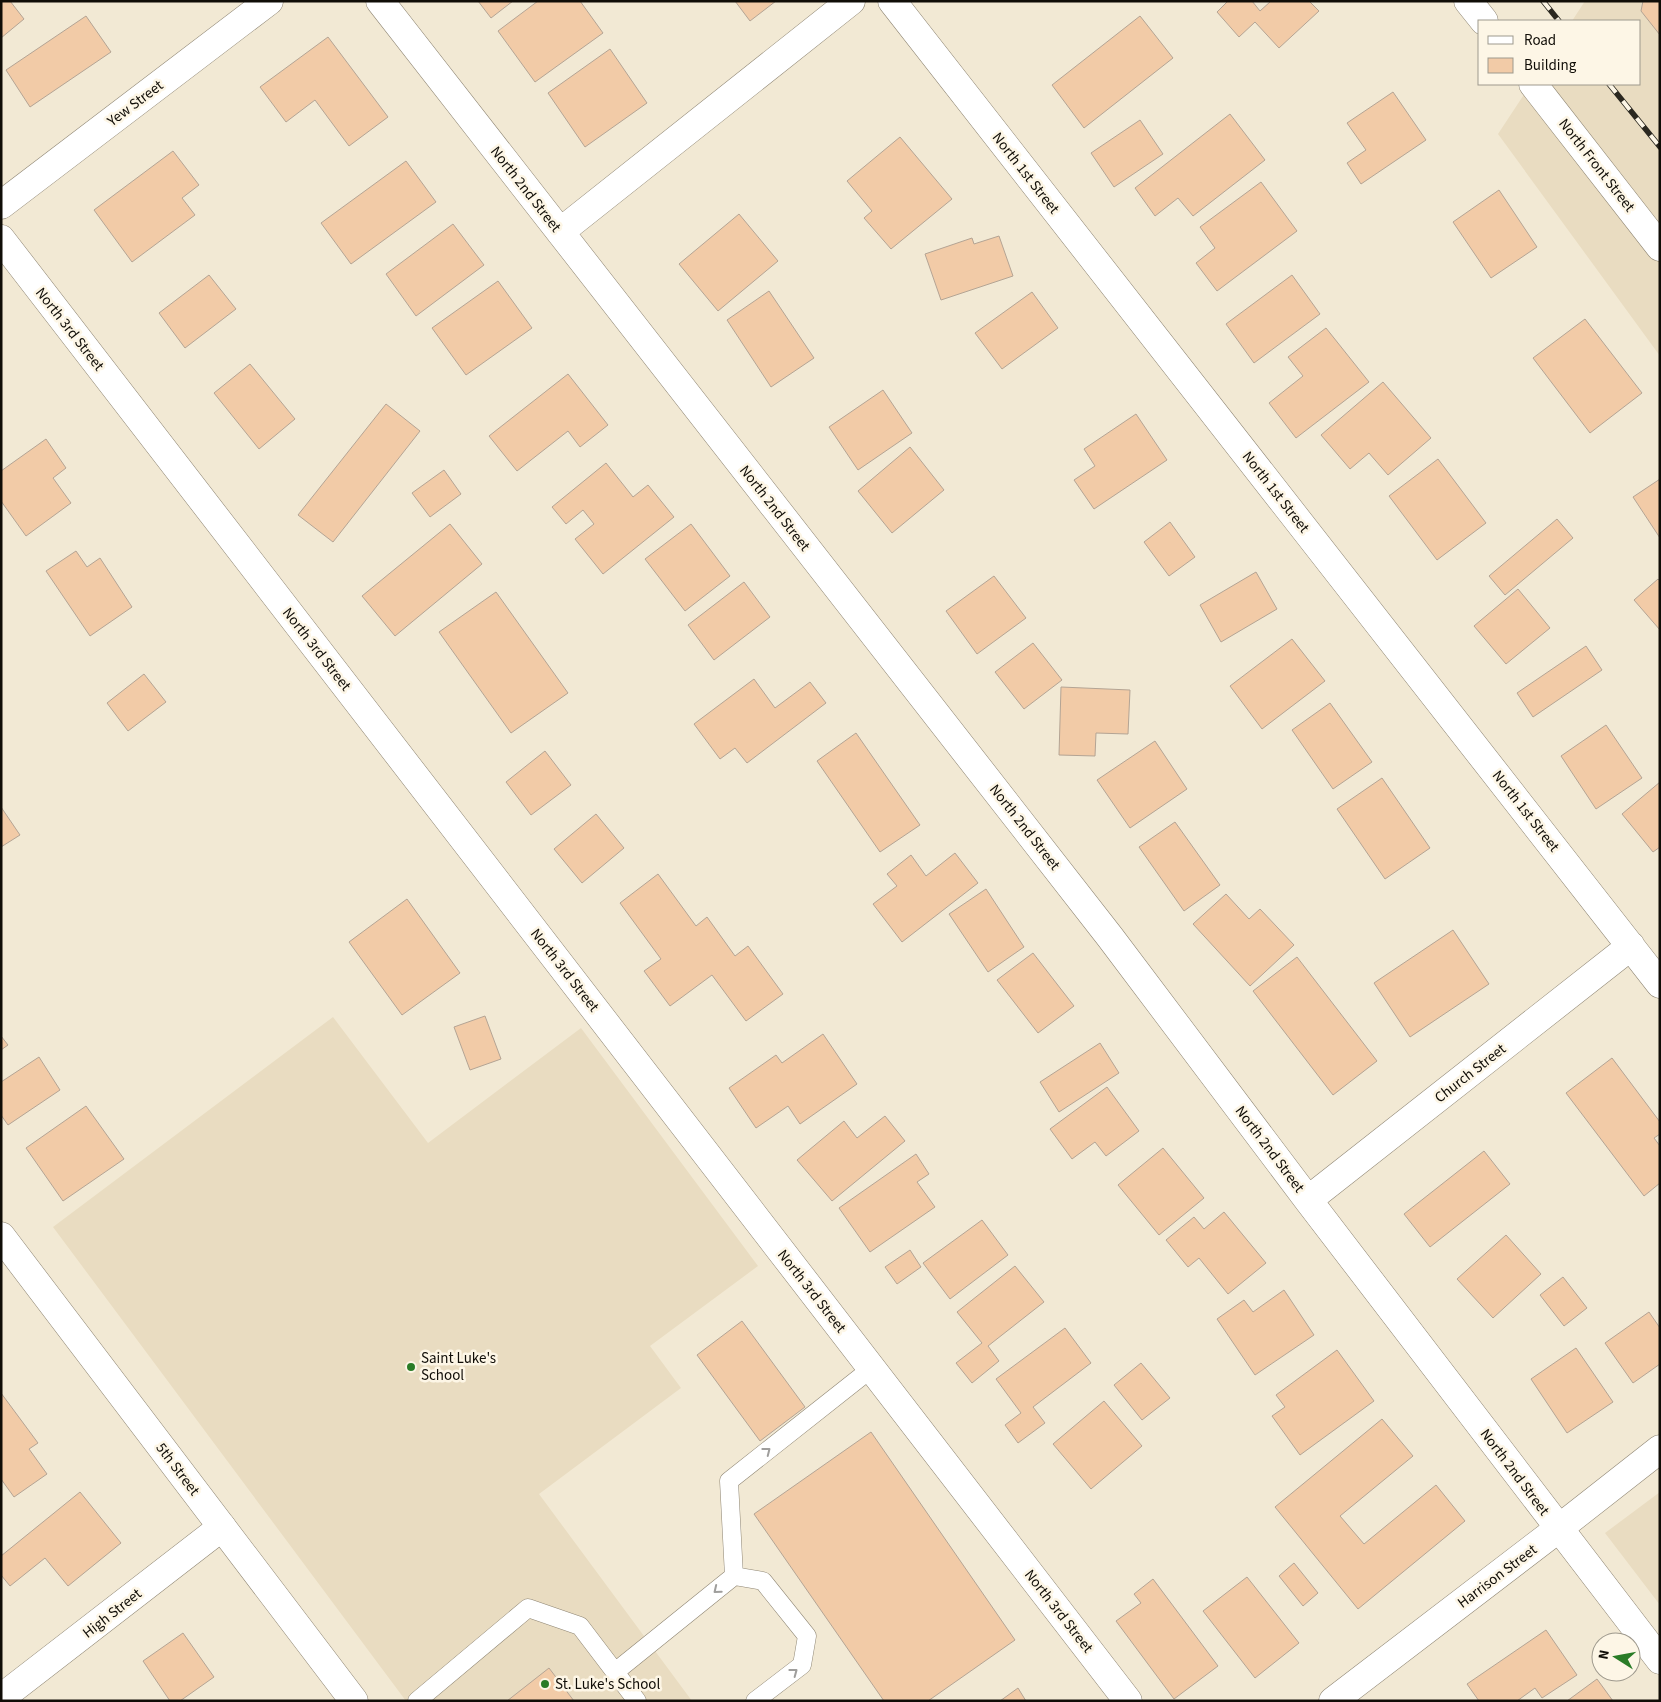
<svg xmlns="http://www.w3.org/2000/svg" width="1661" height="1702" viewBox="0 0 1661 1702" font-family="'Source Sans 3',sans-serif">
  <rect width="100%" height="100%" fill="#f2e9d4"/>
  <path fill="#e9dcc1" d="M1585,1H1660V356L1498,134L1531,84H1640V21H1572Z
    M333,1017L428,1143L581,1028L758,1266L650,1346L681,1388L539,1494L692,1701H406L53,1227Z
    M1660,1492V1605L1605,1533Z"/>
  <path fill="#f2cba7" stroke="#b4a494" d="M1,1H10L24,19L1,38Z
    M478,1H513L491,18Z
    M538,1H580L603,33L535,82L498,31Z
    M735,1H776L750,21Z
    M1228,1H1252L1260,11L1271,1H1309L1319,11L1279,48L1255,22L1239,37L1217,12Z
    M1643,1H1660V35L1641,11Z
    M86,16L111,52L30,107L6,70Z
    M1140,16L1173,58L1084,128L1052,85Z
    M328,37L388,117L349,146L315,100L286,122L260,87Z
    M610,49L647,103L585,147L548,93Z
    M1393,92L1426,140L1361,184L1347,163L1366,150L1347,123Z
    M1230,114L1265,160L1193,216L1178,198L1155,216L1135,188Z
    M1140,120L1163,154L1114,187L1091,153Z
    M900,137L952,199L891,249L864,218L872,211L847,181Z
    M173,151L199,185L182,198L195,215L132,262L94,210Z
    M406,161L436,202L351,264L321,223Z
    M1261,182L1297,231L1217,291L1196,263L1215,248L1200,227Z
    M1499,190L1537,247L1491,278L1453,222Z
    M739,214L778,261L718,311L679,264Z
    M453,224L484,265L416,316L386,274Z
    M999,236L1013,276L941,300L925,254L972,238L974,244Z
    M209,275L236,309L185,348L159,313Z
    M1292,275L1320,314L1254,363L1226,324Z
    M498,281L532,328L466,375L432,328Z
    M769,291L814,358L771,387L727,320Z
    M1032,292L1058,328L1002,369L975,333Z
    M1585,319L1642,393L1590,433L1533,358Z
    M1326,328L1369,382L1296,438L1269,403L1303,376L1288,357Z
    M250,364L295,419L259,449L214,393Z
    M568,374L608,425L580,447L568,431L517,471L489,436Z
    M1383,382L1431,438L1388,475L1369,453L1350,469L1321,435Z
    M883,390L912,433L858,470L829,427Z
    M386,404L420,431L333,542L298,515Z
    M1136,414L1167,460L1094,509L1074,480L1095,466L1084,449Z
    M46,439L66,468L53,478L71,503L26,536L1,501V471Z
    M910,447L944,490L892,533L858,491Z
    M1438,459L1486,523L1437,560L1389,496Z
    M606,463L633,497L648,485L674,517L603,574L575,539L594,524L583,510L566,524L552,507Z
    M444,470L461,494L430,517L412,493Z
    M1660,479V538L1633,497Z
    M1557,519L1573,538L1505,595L1489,576Z
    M1170,522L1195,557L1169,576L1144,542Z
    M450,524L482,564L395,636L362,596Z
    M691,524L730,576L685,611L645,559Z
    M76,551L87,567L100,558L132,607L90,636L46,571Z
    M1256,572L1277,609L1221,642L1200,605Z
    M994,576L1026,618L977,654L946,611Z
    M1658,579L1660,581V630L1634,600Z
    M744,582L770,617L714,660L688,625Z
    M1518,589L1550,628L1506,664L1474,626Z
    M496,592L568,693L511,733L439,632Z
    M1292,639L1325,681L1262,729L1230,686Z
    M1033,643L1062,680L1024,709L995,672Z
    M1586,646L1602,670L1533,717L1517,693Z
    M144,674L166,702L128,731L107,703Z
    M754,679L775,708L810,682L826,703L747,763L735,748L720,759L694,724Z
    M1061,687L1130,690L1128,734L1096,733L1095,756L1059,755Z
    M1330,703L1372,762L1333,789L1292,730Z
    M1606,725L1642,778L1596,809L1561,756Z
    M856,733L920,825L880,852L817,761Z
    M1155,741L1187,789L1130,828L1097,780Z
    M545,751L571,785L531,815L506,782Z
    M1382,778L1430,848L1385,879L1337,809Z
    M1660,782V847L1653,852L1622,814Z
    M1,807L20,835L1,847Z
    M596,814L624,848L582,883L554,849Z
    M1175,822L1220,885L1184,911L1139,847Z
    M955,853L978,883L902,942L873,904L897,886L887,874L911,855L926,876Z
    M658,874L696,926L707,917L735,956L748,946L783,994L746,1021L712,975L670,1006L644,971L661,959L620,903Z
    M986,889L1024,947L988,972L949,914Z
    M1226,894L1249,919L1260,909L1294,945L1250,986L1193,924Z
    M407,899L460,973L402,1015L349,942Z
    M1453,930L1489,984L1410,1037L1374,983Z
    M1033,953L1074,1006L1038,1033L997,980Z
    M1297,957L1377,1061L1333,1095L1253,991Z
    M485,1016L501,1059L470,1070L454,1027Z
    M823,1034L857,1084L800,1124L788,1106L756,1128L729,1088L776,1055L782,1063Z
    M1,1036L8,1045L1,1050Z
    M1100,1043L1119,1073L1059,1112L1040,1082Z
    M39,1057L60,1090L8,1125L1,1115V1082Z
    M1612,1058L1660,1122V1134L1654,1138L1660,1146V1183L1644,1196L1566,1093Z
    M1107,1087L1139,1131L1106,1156L1095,1142L1072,1159L1050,1129Z
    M86,1106L124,1159L63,1201L26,1148Z
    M885,1116L905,1141L832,1201L797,1160L844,1121L857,1138Z
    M1163,1148L1204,1198L1159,1235L1118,1185Z
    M1484,1151L1510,1184L1430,1247L1404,1214Z
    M916,1154L929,1174L917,1182L935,1207L870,1252L839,1208Z
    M1224,1212L1266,1263L1228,1294L1199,1258L1188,1267L1166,1240L1194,1217L1204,1229Z
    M982,1220L1008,1255L950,1299L923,1263Z
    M1506,1235L1541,1274L1493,1318L1457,1279Z
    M910,1250L921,1267L897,1284L885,1267Z
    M1015,1266L1044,1302L988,1346L999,1361L972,1383L956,1363L982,1343L957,1312Z
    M1563,1277L1587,1308L1564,1326L1540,1295Z
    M1284,1290L1314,1335L1255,1375L1217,1319L1244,1300L1253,1312Z
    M1649,1312L1660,1328V1364L1633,1383L1605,1343Z
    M742,1321L805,1407L760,1441L697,1355Z
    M1065,1328L1091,1363L1033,1407L1045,1423L1018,1443L1005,1425L1021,1413L996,1379Z
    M1576,1348L1613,1402L1567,1433L1531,1379Z
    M1337,1350L1374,1401L1300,1455L1272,1416L1285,1407L1276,1395Z
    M1141,1363L1170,1398L1142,1420L1114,1385Z
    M1,1393L38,1443L29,1449L47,1474L14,1497L1,1479Z
    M1104,1401L1142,1446L1091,1489L1053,1444Z
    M1382,1419L1413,1456L1340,1516L1364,1544L1436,1485L1465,1521L1358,1609L1275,1507Z
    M871,1432L1015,1640L928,1701H884L754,1514Z
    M80,1492L121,1543L68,1586L45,1558L10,1586L1,1575V1556Z
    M1294,1563L1318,1593L1303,1606L1279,1576Z
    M1247,1577L1299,1643L1255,1678L1203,1611Z
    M1153,1579L1218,1666L1174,1699L1116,1621L1141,1603L1134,1594Z
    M1546,1630L1577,1675L1542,1698L1535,1688L1517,1701H1479L1467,1684Z
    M183,1633L214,1677L180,1701H170L143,1661Z
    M549,1668L574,1701H507Z
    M1597,1679L1613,1701H1567Z
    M1018,1688L1026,1701H1000Z"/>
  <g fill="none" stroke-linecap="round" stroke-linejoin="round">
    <defs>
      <path id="service" d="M734,1576L729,1481L872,1368
        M615,1672L734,1576L763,1581L807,1636L802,1665L755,1701
        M417,1701L528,1608L580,1626L637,1701"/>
      <path id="minor" d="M380,1L1110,937L1308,1200L1660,1660
        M892,1L1660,984
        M1,205L269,1
        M560,232L851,1
        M1,239L1128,1701
        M1308,1200L1631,946
        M1,1698L222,1527"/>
      <path id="tertiary" d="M1,1236L354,1701
        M1333,1701L1558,1529L1660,1449"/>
      <path id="secondary" d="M1468,1L1484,21
        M1533,84L1660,247"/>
    </defs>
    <use href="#service" stroke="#8e8573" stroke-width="19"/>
    <use href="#minor" stroke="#8e8573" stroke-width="29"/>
    <use href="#tertiary" stroke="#8e8573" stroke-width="29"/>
    <use href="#secondary" stroke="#8e8573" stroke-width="29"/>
    <use href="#service" stroke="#fff" stroke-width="18"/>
    <use href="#minor" stroke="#fff" stroke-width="28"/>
    <use href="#tertiary" stroke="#fff" stroke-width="28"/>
    <use href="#secondary" stroke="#fff" stroke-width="28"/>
    <defs>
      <path id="rail" d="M1543,1L1559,21
        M1609,84L1660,147"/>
    </defs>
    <use href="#rail" stroke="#2b2820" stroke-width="5.5"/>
    <use href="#rail" stroke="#fdf6e6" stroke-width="4" stroke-dasharray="11" stroke-linecap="butt"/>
  </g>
  <defs><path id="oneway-chevron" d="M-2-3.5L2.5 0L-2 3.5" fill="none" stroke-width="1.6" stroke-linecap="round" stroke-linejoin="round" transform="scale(1.25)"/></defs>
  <g stroke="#9f9e9c">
    <use href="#oneway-chevron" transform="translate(767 1451) rotate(-38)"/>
    <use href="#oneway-chevron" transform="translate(717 1590) rotate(141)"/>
    <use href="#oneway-chevron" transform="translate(794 1672) rotate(-37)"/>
  </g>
  <g fill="#2a7c27" stroke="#fdf6e6" stroke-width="2">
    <circle cx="411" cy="1367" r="5"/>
    <circle cx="545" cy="1684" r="5"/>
  </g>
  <g text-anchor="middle" stroke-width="5" stroke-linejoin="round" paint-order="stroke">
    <g font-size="15" fill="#100d07" stroke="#fdf6e6">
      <text transform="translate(135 103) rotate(-37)" y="5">Yew Street</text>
      <text transform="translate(1597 165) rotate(52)" y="5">North Front Street</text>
      <text transform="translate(1026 173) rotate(52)" y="5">North 1st Street</text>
      <text transform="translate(526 189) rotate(52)" y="5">North 2nd Street</text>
      <text transform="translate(70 329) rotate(52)" y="5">North 3rd Street</text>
      <text transform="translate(1276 492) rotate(52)" y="5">North 1st Street</text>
      <text transform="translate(775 508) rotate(52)" y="5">North 2nd Street</text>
      <text transform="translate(317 649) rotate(52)" y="5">North 3rd Street</text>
      <text transform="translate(1526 811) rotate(52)" y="5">North 1st Street</text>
      <text transform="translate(1025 827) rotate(52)" y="5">North 2nd Street</text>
      <text transform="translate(565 970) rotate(52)" y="5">North 3rd Street</text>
      <text transform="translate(1470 1073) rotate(-38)" y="5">Church Street</text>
      <text transform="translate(1270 1149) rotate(53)" y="5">North 2nd Street</text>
      <text transform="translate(812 1291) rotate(52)" y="5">North 3rd Street</text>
      <text transform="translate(178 1469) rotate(53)" y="5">5th Street</text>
      <text transform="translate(1515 1472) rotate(53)" y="5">North 2nd Street</text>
      <text transform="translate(1497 1576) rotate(-37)" y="5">Harrison Street</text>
      <text transform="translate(1059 1611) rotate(52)" y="5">North 3rd Street</text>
      <text transform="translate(112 1613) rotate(-38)" y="5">High Street</text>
    </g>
    <g font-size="15" fill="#100d07" stroke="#fdf6e6" text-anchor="start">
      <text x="421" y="1363">Saint Luke's<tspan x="421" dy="17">School</tspan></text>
      <text x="555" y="1689">St. Luke's School</text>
    </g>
  </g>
  <rect width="1661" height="1702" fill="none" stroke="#100d07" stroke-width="5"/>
  <rect x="1478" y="20" width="162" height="65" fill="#fdf6e6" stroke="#9e998d"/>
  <rect x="1488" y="36" width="25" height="8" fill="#ffffff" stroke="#9e998d"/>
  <text x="1524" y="45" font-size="15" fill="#100d07">Road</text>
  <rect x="1488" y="58" width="25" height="15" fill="#f2cba7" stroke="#9e998d"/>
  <text x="1524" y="70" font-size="15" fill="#100d07">Building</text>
  <g transform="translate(1616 1657) rotate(281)"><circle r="24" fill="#fdf6e6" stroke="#9e998d"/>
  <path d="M0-4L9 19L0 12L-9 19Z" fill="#2a7c27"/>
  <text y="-8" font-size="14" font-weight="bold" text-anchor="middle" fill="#100d07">N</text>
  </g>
</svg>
